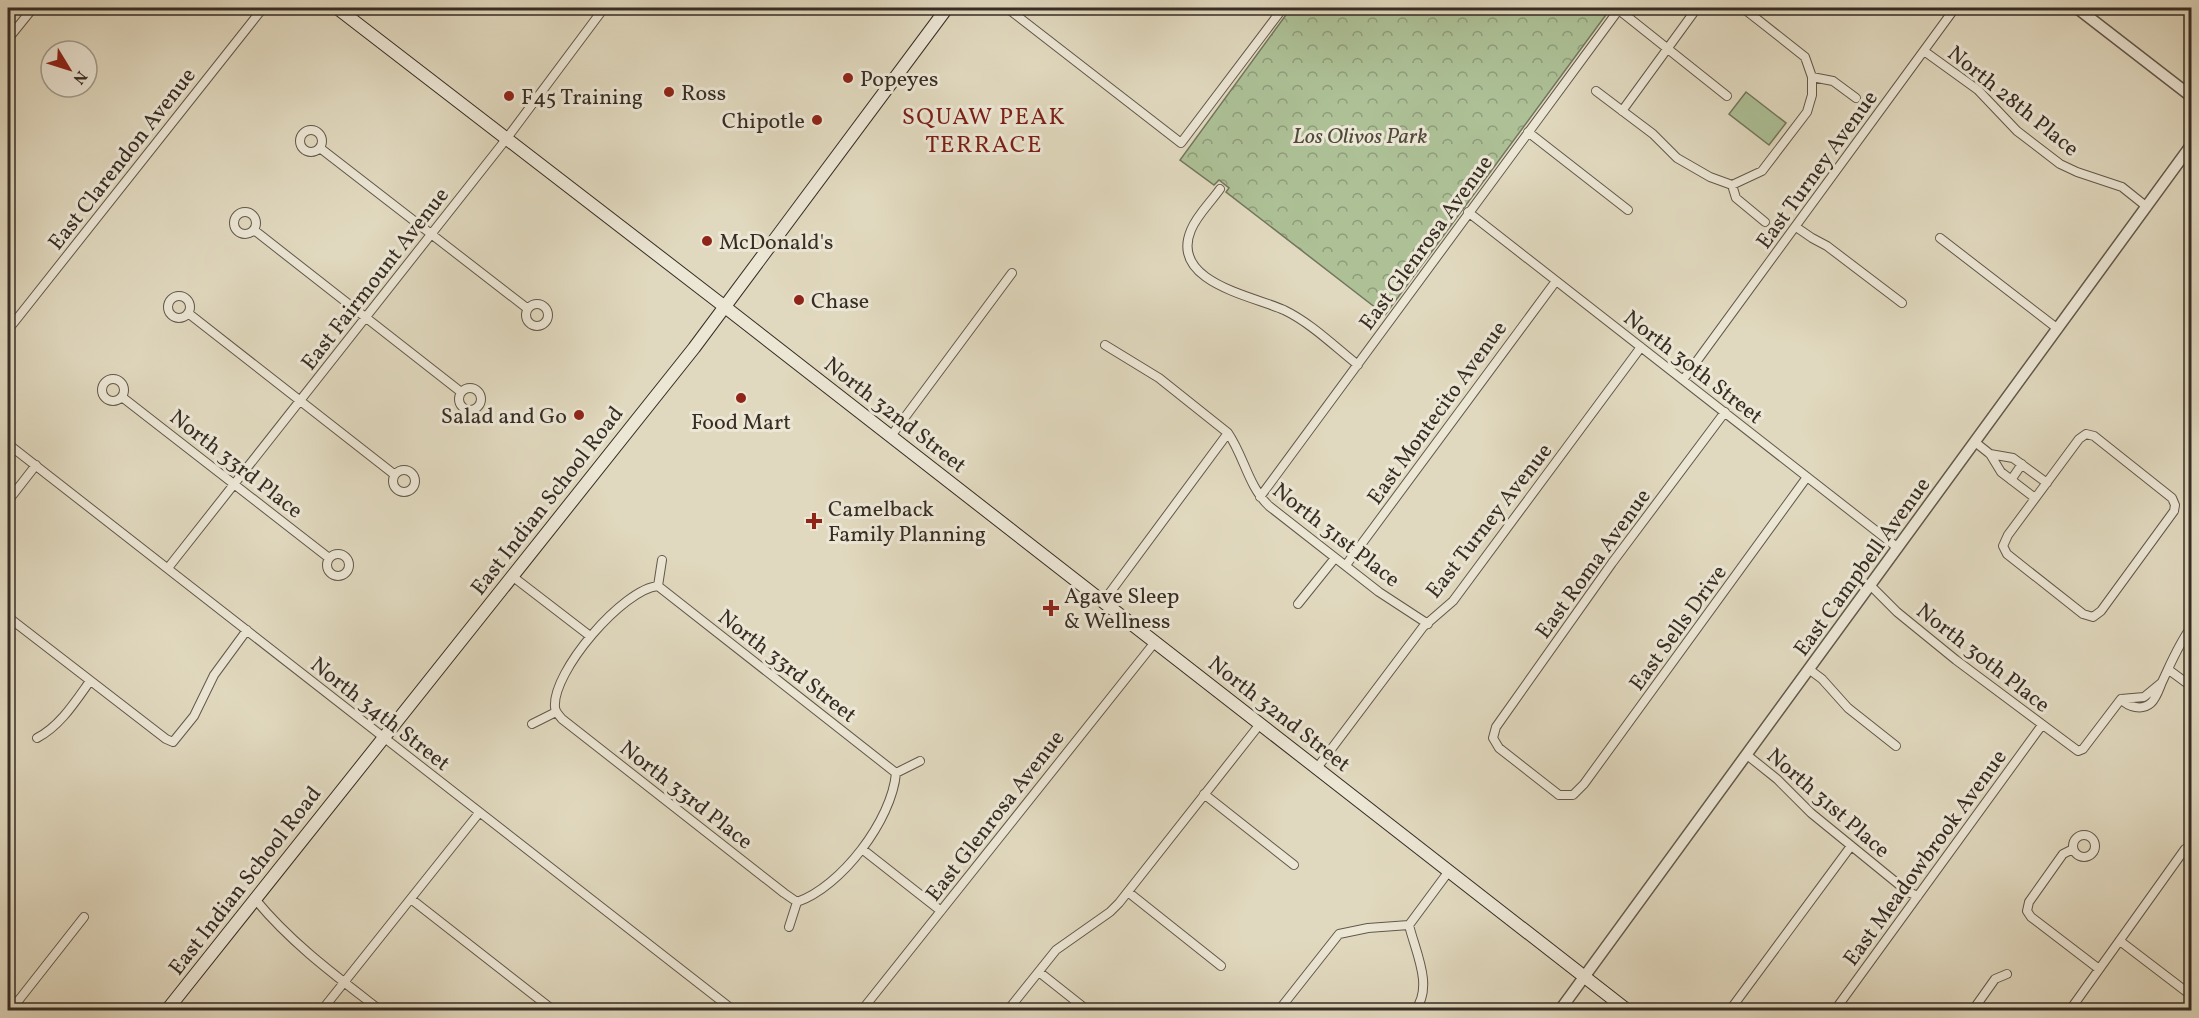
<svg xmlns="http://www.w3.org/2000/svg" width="2199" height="1018" viewBox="0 0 2199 1018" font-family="Vollkorn,serif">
  <defs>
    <pattern id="forest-crowns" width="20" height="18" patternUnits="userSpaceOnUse" patternTransform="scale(1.5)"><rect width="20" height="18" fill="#adc096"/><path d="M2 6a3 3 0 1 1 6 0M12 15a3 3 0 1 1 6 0" fill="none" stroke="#8e9c7a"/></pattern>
  </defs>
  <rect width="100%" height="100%" fill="#e1d9bf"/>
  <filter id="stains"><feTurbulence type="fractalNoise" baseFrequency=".00333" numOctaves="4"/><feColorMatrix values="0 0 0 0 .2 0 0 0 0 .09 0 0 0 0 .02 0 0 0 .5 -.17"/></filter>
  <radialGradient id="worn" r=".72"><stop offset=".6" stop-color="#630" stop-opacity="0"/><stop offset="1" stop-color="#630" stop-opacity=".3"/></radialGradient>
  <path fill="#adc096" stroke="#72765d" stroke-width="1.5" d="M1746,92L1786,123L1769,145L1729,114Z"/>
  <path fill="url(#forest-crowns)" stroke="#72765d" stroke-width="1.5" d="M1291,8H1611L1385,315L1226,192L1229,188L1219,180L1214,185L1180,160Z"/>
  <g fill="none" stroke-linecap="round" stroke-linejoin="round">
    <defs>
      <path id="minor" d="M1007,8L1181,143L1283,8
        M1743,8L1805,57L1812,77L1833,81L1856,98
        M1619,10L1727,96
        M8,39L33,8
        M1924,51L1978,90L2017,131L2060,164L2077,172L2122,187L2147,207
        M1596,91L1653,134L1677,158L1710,177L1732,185
        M1622,111L1697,8
        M300 141a11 11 0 1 1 22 0a11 11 0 1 1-22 0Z
        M1528,132L1628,210
        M320,148L528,309
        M1732,185L1762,171L1807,112L1812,95V77
        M1732,185L1736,198L1765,222
        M1220,189C1211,202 1197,215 1191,230C1169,282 1253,296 1284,310C1311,323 1334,346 1358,365
        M234 223a11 11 0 1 1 22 0a11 11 0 1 1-22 0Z
        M1468,212L1898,548
        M1796,227L1812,238L1827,246L1902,303
        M254,230L461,392
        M1940,238L2058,329
        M168 307a11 11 0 1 1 22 0a11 11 0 1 1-22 0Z
        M526 315a11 11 0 1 1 22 0a11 11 0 1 1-22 0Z
        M188,313L395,475
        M8,330L263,8
        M1105,345L1159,378L1228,433C1244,456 1248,486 1269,506L1379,592L1428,624
        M102 390a11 11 0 1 1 22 0a11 11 0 1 1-22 0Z
        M1683,380L1955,8
        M459 399a11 11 0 1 1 22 0a11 11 0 1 1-22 0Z
        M122,397L329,558
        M1725,412L1612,563L1496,727L1493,738L1499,748L1559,795H1573L1584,784L1807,477
        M2086,434L2094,436L2172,498L2175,505L2174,511L2101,611L2093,617L2083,614L2007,554L2003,546L2008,535L2079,439Z
        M891,436L1012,273
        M1975,442L1990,454L2001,472L2035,498
        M8,444L733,1010
        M1990,454L2013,458L2047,483
        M393 481a11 11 0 1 1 22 0a11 11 0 1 1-22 0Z
        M2011,480L2022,464
        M1260,497L1620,8
        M8,501L36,465
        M327 565a11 11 0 1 1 22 0a11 11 0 1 1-22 0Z
        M1346,565L1556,281
        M168,568L507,138L604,8
        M512,576L590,636
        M658,586L896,773C892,820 841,887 797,902L784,893L562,719C559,715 555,712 555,707C552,672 623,589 658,586Z
        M658,586L662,560
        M1871,586L1897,612L1956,660L2078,751L2083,749L2121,699L2144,697L2161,683
        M1103,602L1228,433
        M1298,604L1335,558
        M8,617L166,739L173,742L194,716L214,675L247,630
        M1810,670L1822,679L1848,708L1896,746
        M2169,670L2192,687
        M2121,699C2128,707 2142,711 2151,703C2157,697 2159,689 2162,682C2171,663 2179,643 2192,626
        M532,724L556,712
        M37,738C60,726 75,702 90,681
        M1747,755L1777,779L1811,813L1908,892L1918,896
        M1317,768L1423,627L1453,601L1641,347
        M896,773L920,761
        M1204,794L1294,865
        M2073 846a11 11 0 1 1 22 0a11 11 0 1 1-22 0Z
        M862,849L941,911
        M2073,849L2063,854L2029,902L2027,911L2031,917L2099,969
        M1128,892L1221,966
        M255,899C291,943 336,976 380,1010
        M411,899L553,1010
        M1409,925C1415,951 1434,987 1415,1010
        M789,927L797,902
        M2120,941L2192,996
        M1039,972L1087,1010
        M11,1010L84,917
        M322,1010L479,813
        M862,1010L1155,642
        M1008,1010L1056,950L1110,912L1119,903L1260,724
        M1279,1010L1339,934L1368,928L1409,925L1449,871
        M1730,1010L1851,846
        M1835,1010L2042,725
        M1973,1010L1995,979L2007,974
        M2070,1010L2185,849L2192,846"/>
      <path id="tertiary" d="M2077,8L2192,97
        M1560,1010L2192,144"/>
      <path id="secondary" d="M337,8L725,307L1627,1010
        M167,1010L694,348L947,8"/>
    </defs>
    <use href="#minor" stroke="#61584b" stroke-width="10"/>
    <use href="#tertiary" stroke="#61584b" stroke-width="13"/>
    <use href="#secondary" stroke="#362d24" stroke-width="14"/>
    <use href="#minor" stroke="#ece6d5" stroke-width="8"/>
    <use href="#tertiary" stroke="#ece6d5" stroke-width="10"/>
    <use href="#secondary" stroke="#ece6d5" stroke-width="12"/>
  </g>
  <g fill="#8f2418" stroke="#ece6d5" stroke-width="2">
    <circle cx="848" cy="78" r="6"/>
    <circle cx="669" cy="92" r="6"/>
    <circle cx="509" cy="96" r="6"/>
    <circle cx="817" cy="120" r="6"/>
    <circle cx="707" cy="241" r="6"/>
    <circle cx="799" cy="300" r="6"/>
    <circle cx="741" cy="398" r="6"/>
    <circle cx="579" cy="415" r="6"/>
    <path d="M811 512h6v6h6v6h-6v6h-6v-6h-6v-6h6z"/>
    <path d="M1048 599h6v6h6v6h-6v6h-6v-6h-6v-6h6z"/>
  </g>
  <g text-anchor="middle" stroke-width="6" stroke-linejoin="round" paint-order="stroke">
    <g font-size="22" fill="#362d24" stroke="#ece6d5" text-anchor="start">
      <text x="860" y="86">Popeyes</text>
      <text x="681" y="100">Ross</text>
      <text x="521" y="104">F45 Training</text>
      <text x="805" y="128" text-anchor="end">Chipotle</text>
      <text x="719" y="249">McDonald's</text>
      <text x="811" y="308">Chase</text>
      <text x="567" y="423" text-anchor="end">Salad and Go</text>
      <text x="741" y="429" text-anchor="middle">Food Mart</text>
      <text x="828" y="516">Camelback<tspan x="828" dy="25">Family Planning</tspan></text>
      <text x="1064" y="603">Agave Sleep<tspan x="1064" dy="25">&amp; Wellness</tspan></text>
    </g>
    <g font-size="22" fill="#362d24" stroke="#ece6d5">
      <text transform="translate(2014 100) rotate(39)" y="8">North 28th Place</text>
      <text transform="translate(121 158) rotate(-52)" y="8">East Clarendon Avenue</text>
      <text transform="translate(1816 169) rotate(-54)" y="8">East Turney Avenue</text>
      <text transform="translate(1425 242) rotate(-54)" y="8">East Glenrosa Avenue</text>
      <text transform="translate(374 278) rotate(-52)" y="8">East Fairmount Avenue</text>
      <text transform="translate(1694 366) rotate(38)" y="8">North 30th Street</text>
      <text transform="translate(1436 412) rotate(-54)" y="8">East Montecito Avenue</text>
      <text transform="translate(896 414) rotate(38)" y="8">North 32nd Street</text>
      <text transform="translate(237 463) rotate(38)" y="8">North 33rd Place</text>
      <text transform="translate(546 500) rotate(-52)" y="8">East Indian School Road</text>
      <text transform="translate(1488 520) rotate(-52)" y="8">East Turney Avenue</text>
      <text transform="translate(1337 534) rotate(38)" y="8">North 31st Place</text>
      <text transform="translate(1592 563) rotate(-54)" y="8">East Roma Avenue</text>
      <text transform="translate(1861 566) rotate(-54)" y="8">East Campbell Avenue</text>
      <text transform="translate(1677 627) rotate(-54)" y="8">East Sells Drive</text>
      <text transform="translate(1984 657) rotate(38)" y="8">North 30th Place</text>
      <text transform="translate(788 665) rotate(38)" y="8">North 33rd Street</text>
      <text transform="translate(381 713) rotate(38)" y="8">North 34th Street</text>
      <text transform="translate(1280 713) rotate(38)" y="8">North 32nd Street</text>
      <text transform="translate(687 794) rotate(38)" y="8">North 33rd Place</text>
      <text transform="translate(1829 802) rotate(41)" y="8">North 31st Place</text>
      <text transform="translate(994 815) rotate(-52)" y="8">East Glenrosa Avenue</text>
      <text transform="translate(1924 857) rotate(-54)" y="8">East Meadowbrook Avenue</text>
      <text transform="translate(244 880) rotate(-52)" y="8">East Indian School Road</text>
    </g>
    <g font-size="22" font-style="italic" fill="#4e4a3b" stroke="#ece6d5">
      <text x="1360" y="143">Los Olivos Park</text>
    </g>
    <g font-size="24" letter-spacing="1.5" fill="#7a1f14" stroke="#ece6d5">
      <text x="984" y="124">SQUAW PEAK<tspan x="984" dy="28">TERRACE</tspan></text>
    </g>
  </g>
  <rect width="2199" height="1018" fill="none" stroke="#e1d9bf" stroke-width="30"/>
  <rect x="9" y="9" width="2181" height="1000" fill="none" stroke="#362d24" stroke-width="3"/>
  <rect x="15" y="15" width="2169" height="988" fill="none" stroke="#362d24" stroke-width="1.5"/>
  <g transform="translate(69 69) rotate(128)"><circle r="28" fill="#ece6d5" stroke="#a39c8e" stroke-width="1.5"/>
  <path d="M0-4.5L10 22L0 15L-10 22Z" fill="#8f2418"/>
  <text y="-9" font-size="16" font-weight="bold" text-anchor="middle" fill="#362d24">N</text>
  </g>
  <rect width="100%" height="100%" filter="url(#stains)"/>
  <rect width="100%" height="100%" fill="url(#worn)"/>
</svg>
